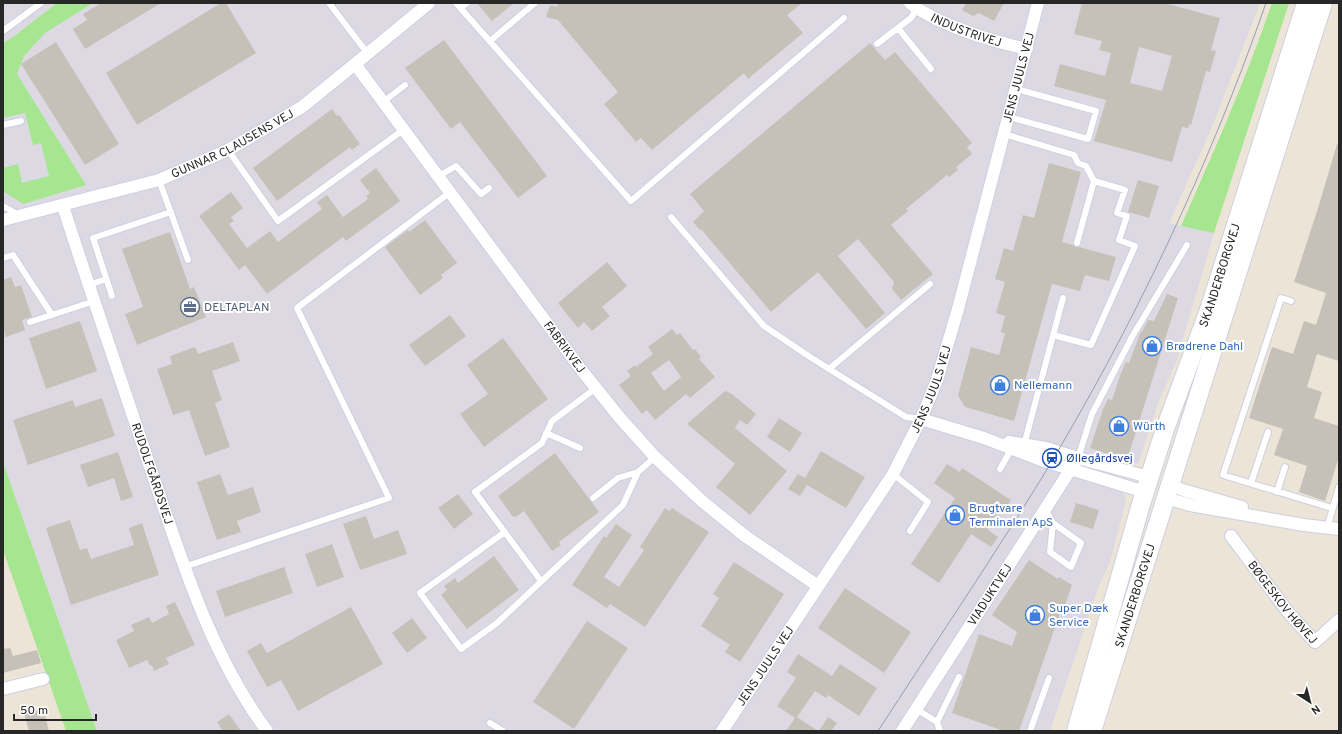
<svg xmlns="http://www.w3.org/2000/svg" width="1342" height="734" viewBox="0 0 1342 734" font-family="Overpass,sans-serif">
  <rect width="100%" height="100%" fill="#ebe4d7"/>
  <path fill="#dcd9e3" d="M3,3H1260L1212,127L1169,223L1214,233L1176,362L1158,403L1138,464L1120,460L1112,488L1122,492L1126,498L1124,508L1110,562L1098,588L1050,731H97L3,462Z"/>
  <path fill="#a7e690" d="M57,3H93L45,33L24,56L17,74L86,185L23,204L3,191V168L18,164L22,183L49,176L41,143L33,145L25,113L3,118V43L13,37Z
    M1272,3H1289L1214,233L1181,226C1213,153 1246,79 1272,3Z
    M3,462L97,731H66L3,550Z"/>
  <path fill="#c6c1b8" fill-rule="evenodd" d="M101,3H161L85,49L73,29L87,20L83,14Z
    M221,3H226L256,53L137,125L106,73Z
    M477,3H514L492,21Z
    M558,3H802L787,15L803,33L748,79L744,73L652,150L641,138L636,142L604,104L618,92L558,20L546,17L550,5L557,7Z
    M966,3H1004L994,21L979,13L973,16L962,10Z
    M1082,3H1164L1220,18L1211,50L1216,51L1210,72L1206,71L1191,125L1189,124L1188,128L1182,127L1172,162L1094,141L1106,100L1054,86L1060,64L1105,76L1111,53L1099,50L1102,41L1074,34ZM1139,47L1172,56L1162,91L1130,83Z
    M444,40L547,176L518,198L460,122L451,129L405,68Z
    M56,42L119,144L85,165L21,64Z
    M870,43L885,60L895,52L972,143L967,147L972,154L956,167L958,170L949,177L947,175L906,209L908,211L891,225L933,274L901,300L892,289L894,282L858,239L838,256L885,313L866,329L818,272L771,312L701,229L700,230L693,222L704,211L690,194Z
    M332,109L337,116L339,115L360,144L352,150L350,147L277,201L253,168Z
    M1337,144H1339V361L1317,354L1307,387L1322,392L1314,418L1339,426V457L1325,501L1299,492L1307,466L1274,455L1283,429L1249,418L1272,347L1293,354L1304,321L1316,325L1326,293L1294,282L1319,205Z
    M1049,163L1081,172L1062,242L1073,245L1075,247H1079L1116,257L1109,281L1085,275L1080,291L1052,284L1014,421L965,407L958,395L971,347L999,355L1005,334L1001,332L1005,316L996,313L1005,282L995,279L1004,248L1013,251L1023,215L1034,218Z
    M376,168L400,201L346,241L343,237L267,294L245,265L239,270L199,216L231,192L243,208L231,217L234,221L229,224L247,248L270,231L278,242L322,209L317,202L327,195L343,217L368,199L366,196L370,193L360,180Z
    M1138,180L1159,186L1149,218L1128,212Z
    M425,220L457,263L441,275L443,278L420,295L385,247L408,230L409,232Z
    M170,232L190,289L194,287L206,317L137,345L125,314L143,307L122,249Z
    M607,262L627,286L602,307L610,316L592,331L584,322L578,328L558,303Z
    M11,277L15,287L21,285L32,317L22,320L25,330L6,337L3,329V280Z
    M1167,294L1178,298L1127,460L1090,448L1103,409L1108,399L1112,400L1121,373L1126,362L1129,363L1141,331L1142,332L1148,320L1154,321Z
    M450,315L466,336L425,366L409,345Z
    M80,321L97,371L46,389L29,338Z
    M672,329L677,335L680,333L693,350L695,349L701,357L699,359L715,377L690,398L686,394L655,420L647,410L642,414L619,385L631,376L627,371L635,365L636,367L653,354L648,347ZM669,360L681,377L664,391L651,373Z
    M503,338L548,399L484,447L460,414L488,394L467,365Z
    M233,342L240,361L212,371L222,400L215,403L230,447L205,456L189,410L173,415L157,369L172,364L170,356L195,347L198,354Z
    M725,391L732,394L756,414L747,425L740,420L735,428L787,471L750,515L716,487L735,464L687,424Z
    M102,398L115,436L28,465L13,420L73,400L75,407Z
    M779,418L802,433L790,452L767,437Z
    M821,451L865,477L846,508L807,485L800,496L788,489L798,474L805,478Z
    M118,452L133,497L121,501L114,478L88,487L80,465Z
    M555,453L599,512L559,542L561,545L552,551L524,511L516,517L514,516L513,517L498,496Z
    M947,464L960,472L962,468L1011,500L1003,512L999,510L987,529L998,537L991,547L971,534L939,583L911,564L955,498L934,483Z
    M220,474L228,495L253,487L261,512L237,521L241,532L217,540L197,482Z
    M458,494L473,514L454,529L438,508Z
    M1076,503L1099,510L1093,529L1070,522Z
    M665,508L669,511L672,508L709,532L645,627L610,604L607,608L572,585L604,536L606,538L616,524L632,535L604,577L619,587L644,550L640,547Z
    M366,516L374,539L398,530L407,554L360,570L343,524Z
    M70,520L80,550L87,548L91,559L134,545L129,528L142,523L159,575L71,605L46,528Z
    M332,544L344,577L317,587L305,554Z
    M494,556L519,590L467,629L441,595L447,590L444,586L455,578L458,583Z
    M1029,560L1058,579L1059,577L1072,585L1062,614L1060,613L1019,731H1004L952,713L979,634L1012,646L1017,632L992,615Z
    M734,562L784,594L740,662L725,652L730,645L701,626L719,598L713,594Z
    M284,567L293,593L225,617L216,591Z
    M845,588L911,632L884,673L818,628Z
    M175,602L195,645L166,658L169,664L154,671L152,665L150,666L147,660L129,668L116,640L134,631L131,625L149,617L152,623L169,614L166,606Z
    M351,607L383,664L298,711L281,680L267,687L247,651L261,643L267,653Z
    M412,618L427,638L407,653L392,633Z
    M587,621L628,648L574,729L533,702Z
    M10,648L13,656L37,650L41,663L3,673V649Z
    M798,654L832,676L840,664L877,688L859,716L828,695L826,698L815,691L797,717L818,731H786L795,718L777,706L796,678L787,672Z
    M39,710L40,717L45,716L49,731H29L24,714Z
    M229,714L241,731H223L217,722Z
    M828,717L837,723L831,731H819Z"/>
  <g fill="none" stroke-linecap="round" stroke-linejoin="round">
    <defs>
      <path id="service" d="M329,3L368,54
        M456,3L631,201L844,18
        M460,8L467,3
        M898,28L931,69
        M3,31L41,3
        M490,41L535,3
        M877,44L911,18L917,9
        M383,102L405,85
        M1009,117L1088,139L1096,111L1016,89
        M3,125L21,121
        M1004,134L1074,155L1078,163L1086,166L1094,181L1077,243
        M228,150L278,221L403,130
        M437,177L456,166L481,194L489,188
        M159,180L188,260
        M3,206L19,215
        M671,217L764,326L810,357L906,417L921,419
        M3,258L13,255L52,315
        M89,285L106,279
        M112,296L93,238L171,212
        M1291,301L1281,298L1223,475L1332,508
        M30,322L95,301
        M1053,335L1091,345L1135,246L1119,240L1127,216L1117,213L1125,190L1094,181
        M829,369L930,284
        M546,433L580,448
        M1024,445L1063,298
        M1078,458L1092,414L1132,337L1187,245
        M1000,469L1012,448
        M893,474L928,502L910,531
        M1251,483L1268,432
        M1277,492L1285,467
        M593,498L618,478L638,472
        M1045,509L1053,523L1081,543L1071,567L1050,552L1053,523
        M1327,528L1339,487
        M505,532L420,593L461,649L497,623L623,505L638,472L655,457
        M184,567L389,498L297,308L449,193
        M541,581L475,492L542,443L552,421L596,388
        M916,709L937,722
        M490,723L503,731
        M940,731L937,722L959,677
        M1030,731L1049,678"/>
      <g id="minor">
        <path id="s1" d="M910,3C918,10 927,14 936,19C966,33 995,42 1027,49"/>
        <path id="s2" d="M355,64L583,372L620,418L655,457L703,502L745,536L818,586"/>
        <path id="s3" d="M63,206C90,291 120,376 148,461C180,554 208,651 267,731"/>
        <path id="s4" d="M3,220L159,180L228,150L302,107L355,64L429,3"/>
        <path d="M921,419L984,438L1041,460L1145,492"/>
        <path d="M1009,442L1046,448L1078,458L1149,477"/>
        <path d="M1170,485L1186,491L1242,507"/>
        <path d="M1166,498L1190,505L1304,525L1339,529"/>
        <path id="s5" d="M1231,536L1288,612L1315,642L1339,620"/>
        <path d="M3,689L43,679"/>
        <path id="s6" d="M722,731L893,474L921,419L937,380L958,309L1038,3"/>
        <path id="s7" d="M902,731L1078,458"/>
      </g>
      <g id="secondary">
        <path id="s8" d="M1076,731L1141,504L1165,429L1210,307L1306,3"/>
        <path id="s9" d="M1092,731L1323,3"/>
      </g>
    </defs>
    <use href="#service" stroke="#cdcfe2" stroke-width="8"/>
    <use href="#minor" stroke="#cdcfe2" stroke-width="14"/>
    <use href="#secondary" stroke="#cdcfe2" stroke-width="20"/>
    <use href="#service" stroke="#fff" stroke-width="6"/>
    <use href="#minor" stroke="#fff" stroke-width="12"/>
    <use href="#secondary" stroke="#fff" stroke-width="18"/>
    <path stroke="#9a9cb3" stroke-width="1" d="M878,731C933,646 990,562 1043,476C1133,327 1209,167 1266,3"/>
  </g>
  <defs>
    <symbol id="office-ring" viewBox="-11 -11 22 22"><circle r="9.5" fill="#fff" stroke="#5c6f8a" stroke-width="1.5"/><path d="M-6-3h4V-5.5h4V-3h4V5H-6ZM-1-4.5V-3h2v-1.5ZM-6 0V1H6V0Z" fill="#5c6f8a"/></symbol>
    <symbol id="shop-ring" viewBox="-11 -11 22 22"><circle r="9.5" fill="#fff" stroke="#3f7fe0" stroke-width="1.5"/><path d="M-5-2.5h2.3a2.7 3.5 0 0 1 5.4 0H5L5.5 6h-11ZM-1.5-2.5h3a1.5 2.3 0 0 0-3 0Z" fill="#3f7fe0"/></symbol>
    <symbol id="station-ring" viewBox="-11 -11 22 22"><circle r="9.5" fill="#fff" stroke="#1a4fb4" stroke-width="1.5"/><path d="M-3-6H3Q5-6 5-4V2Q5 4 3 4L4.5 6H3L1.5 4h-3L-3 6H-4.5L-3 4Q-5 4-5 2V-4Q-5-6-3-6ZM-3.5-4v3h7v-3ZM-3.5 1v1.5H-2V1ZM2 1v1.5H3.5V1Z" fill="#1a4fb4"/></symbol>
  </defs>
  <g fill-rule="evenodd">
    <use href="#office-ring" x="179" y="296" width="22" height="22"/>
    <use href="#shop-ring" x="1141" y="335" width="22" height="22"/>
    <use href="#shop-ring" x="989" y="374" width="22" height="22"/>
    <use href="#shop-ring" x="1108" y="415" width="22" height="22"/>
    <use href="#station-ring" x="1041" y="447" width="22" height="22"/>
    <use href="#shop-ring" x="944" y="504" width="22" height="22"/>
    <use href="#shop-ring" x="1024" y="604" width="22" height="22"/>
  </g>
  <g text-anchor="middle" stroke-width="4" stroke-linejoin="round" paint-order="stroke">
    <g font-size="12" fill="#272727" stroke="#fff">
      <text dy="4" stroke="none"><textPath href="#s1" startOffset="63">INDUSTRIVEJ</textPath></text>
      <text dy="4" stroke="none"><textPath href="#s6" startOffset="726">JENS JUULS VEJ</textPath></text>
      <text dy="4" stroke="none"><textPath href="#s4" startOffset="243">GUNNAR CLAUSENS VEJ</textPath></text>
      <text dy="4" stroke="none"><textPath href="#s8" startOffset="478">SKANDERBORGVEJ</textPath></text>
      <text dy="4" stroke="none"><textPath href="#s2" startOffset="352">FABRIKVEJ</textPath></text>
      <text dy="4" stroke="none"><textPath href="#s6" startOffset="402">JENS JUULS VEJ</textPath></text>
      <text dy="4" stroke="none"><textPath href="#s3" startOffset="282">RUDOLFGÅRDSVEJ</textPath></text>
      <text dy="4" stroke="none"><textPath href="#s7" startOffset="162">VIADUKTVEJ</textPath></text>
      <text dy="4" stroke="none"><textPath href="#s9" startOffset="142">SKANDERBORGVEJ</textPath></text>
      <text dy="4" stroke="none"><textPath href="#s5" startOffset="84">BØGESKOV HØVEJ</textPath></text>
      <text dy="4" stroke="none"><textPath href="#s6" startOffset="78">JENS JUULS VEJ</textPath></text>
    </g>
    <g font-size="12" fill="#4e5e75" stroke="#fff" text-anchor="start">
      <text x="204" y="311">DELTAPLAN</text>
    </g>
    <g font-size="12" fill="#366cbe" stroke="#fff" text-anchor="start">
      <text x="1166" y="350">Brødrene Dahl</text>
      <text x="1014" y="389">Nellemann</text>
      <text x="1133" y="430">Würth</text>
      <text x="969" y="512">Brugtvare<tspan x="969" dy="14">Terminalen ApS</tspan></text>
      <text x="1049" y="612">Super Dæk<tspan x="1049" dy="14">Service</tspan></text>
    </g>
    <g font-size="12" fill="#164399" stroke="#fff" text-anchor="start">
      <text x="1066" y="462">Øllegårdsvej</text>
    </g>
  </g>
  <rect width="1342" height="734" fill="none" stroke="#272727" stroke-width="8"/>
  <g transform="translate(1310 702) rotate(144)" stroke="#ffffff" stroke-width="3" paint-order="stroke">
  <path d="M0-3L7 15L0 10L-7 15Z" fill="#272727"/>
  <text y="-6" font-size="11" font-weight="bold" text-anchor="middle" fill="#272727">N</text>
  </g>
  <path d="M14 714v6h82v-6" fill="none" stroke="#272727" stroke-width="2"/>
  <text x="20" y="714" font-size="12" fill="#272727" stroke="#ffffff" stroke-width="3" paint-order="stroke">50 m</text>
</svg>
